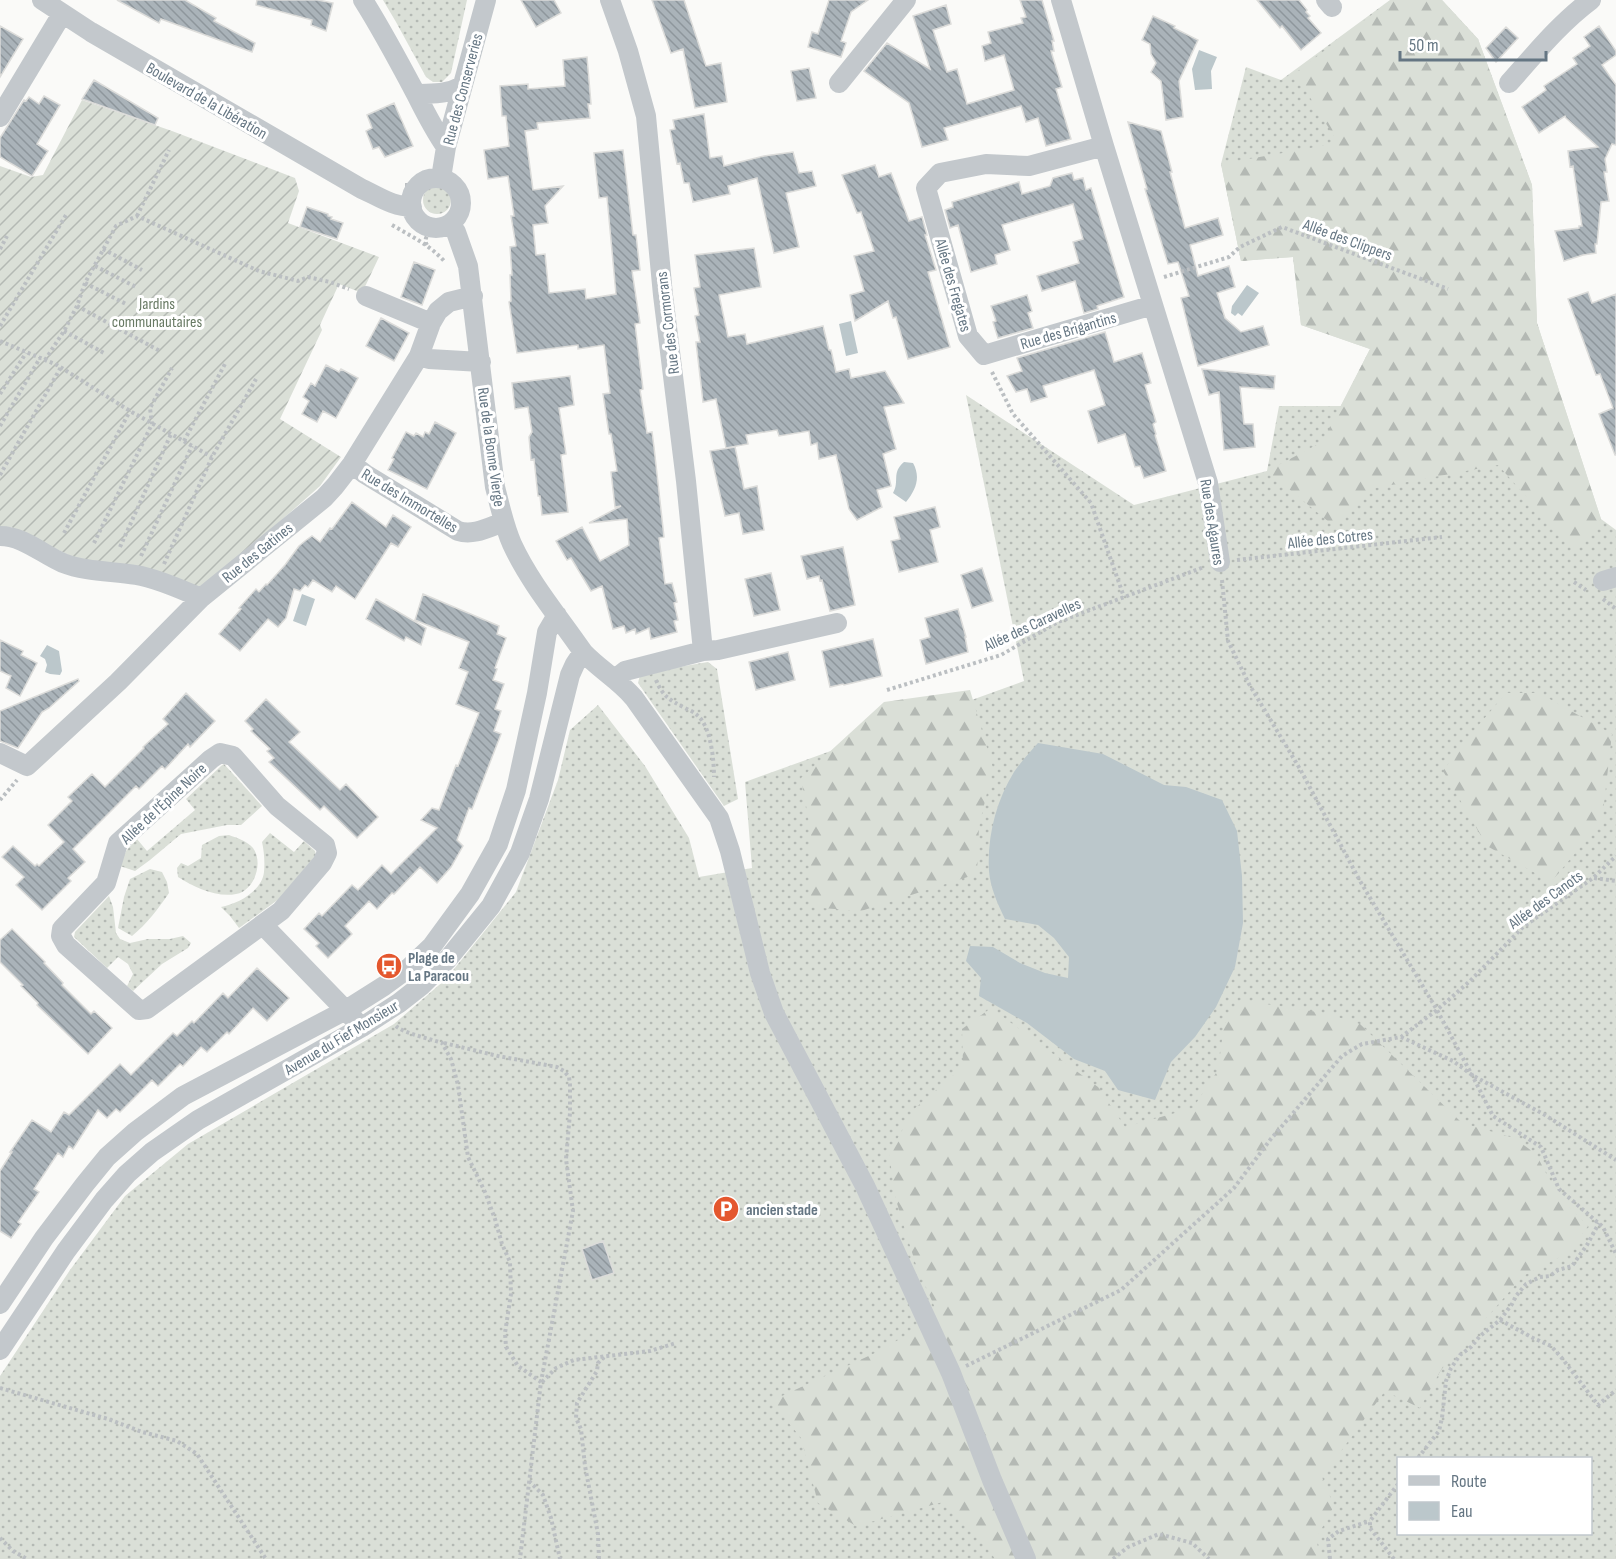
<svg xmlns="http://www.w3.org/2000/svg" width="1616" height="1559" viewBox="0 0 1616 1559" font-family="'Sofia Sans Condensed',sans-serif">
  <defs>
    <pattern id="grass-dots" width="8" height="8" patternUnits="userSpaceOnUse" patternTransform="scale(1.5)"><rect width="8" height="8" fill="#dadfd7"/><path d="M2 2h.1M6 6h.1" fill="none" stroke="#b4b9b4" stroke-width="1.8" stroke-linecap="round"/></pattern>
    <pattern id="forest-firs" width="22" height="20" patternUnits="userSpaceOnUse" patternTransform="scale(1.5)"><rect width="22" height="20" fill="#dadfd7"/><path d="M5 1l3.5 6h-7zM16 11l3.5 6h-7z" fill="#b4b9b4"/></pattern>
    <pattern id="garden-furrows" width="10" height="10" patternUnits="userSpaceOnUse" patternTransform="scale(1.5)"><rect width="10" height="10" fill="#dadfd7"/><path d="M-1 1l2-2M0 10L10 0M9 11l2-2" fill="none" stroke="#b4b9b4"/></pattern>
    <pattern id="building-back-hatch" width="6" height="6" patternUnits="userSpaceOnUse" patternTransform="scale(1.5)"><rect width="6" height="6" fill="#aab3b9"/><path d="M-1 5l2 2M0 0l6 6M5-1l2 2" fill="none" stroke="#8e969c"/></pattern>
  </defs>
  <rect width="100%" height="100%" fill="#fafaf8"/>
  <path fill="url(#grass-dots)" fill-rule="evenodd" d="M383,0H467L451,73L442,82H433L426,77L396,22Z
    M1390,0H1442L1478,39L1532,185L1537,323L1601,519L1616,530V1559H0V1376L70,1270L125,1196L188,1144L394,1024L446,979L516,892L558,780L570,730L598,705L645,766L689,838L699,877L752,868L745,782L1024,681L966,395L1134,505L1267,471L1279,406H1341L1370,349L1301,325L1293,257L1241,261L1221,164L1246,67L1281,80ZM1398,1458H1590V1534H1398Z
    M423 200a14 14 0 1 1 28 0a14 14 0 1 1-28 0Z
    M708,662L717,669L738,799L724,806L638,683L640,675L649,672Z
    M224,764L262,806L241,825H227L181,834L150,860L135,871L120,866L126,851L137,839L147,851L195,810L186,799L221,766Z
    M270,833L294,852L304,841L315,851L316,855L279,899L239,928L230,916L221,907C238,904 262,891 264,872C265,862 264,851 262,842Z
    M229,835C237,838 247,841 253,848C264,863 254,891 236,894C217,898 194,887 178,877L177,868L181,863L188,866L201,858L202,845L219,836Z
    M150,869L162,872L167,882L169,893C158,909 147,924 132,936L118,928L124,897L130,879Z
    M109,896L113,907L116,933L120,939L130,943L148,939H170L183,936L191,943L188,948L162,964L133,991L127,986L133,974L128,964L118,957L107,968L74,937L75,932Z"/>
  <path fill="url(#forest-firs)" d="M1391,0H1442L1478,39L1532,185L1537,323L1601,519L1574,550L1498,465L1370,489L1335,527L1267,471L1322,442L1370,349L1301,325L1293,257L1241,261L1221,164L1338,143L1295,73Z
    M970,690L993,768L979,826L977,874L861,911L809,907L811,833L801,778L884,702Z
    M1506,693H1539L1612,734L1602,821L1551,882L1487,846L1443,771L1465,741Z
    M1240,1000L1324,1013L1360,1024L1462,1123L1514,1138L1536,1154L1557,1194L1588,1226L1570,1252L1523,1276L1441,1370L1420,1408L1385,1391L1322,1477L1334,1506L1316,1539L1321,1559H995L991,1553L943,1502L856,1526L818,1503L801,1438L771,1401L875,1353L939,1317L915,1262L896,1200L889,1154L914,1109L963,1067L962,1029L991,1008L1098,1087L1125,1127L1193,1108L1218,1070L1224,1025Z"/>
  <path fill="url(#garden-furrows)" d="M82,100L172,131L295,178L299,191L288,223L379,257L362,293L339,284L320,325L322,330L280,419L341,457L320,486L276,525L205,583L196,589L81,561L11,527H0V166L31,177L43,175Z"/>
  <path fill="#bbc7cb" d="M1199,50L1217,57L1211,71L1212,89L1195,90L1192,69Z
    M1247,285L1259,293L1242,316L1238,313L1235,316L1231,313L1232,306Z
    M851,321L858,353L846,356L839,324Z
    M904,462L913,463C921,477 916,490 906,502L893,493C900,481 891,473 904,462Z
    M302,594L315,599L306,626L293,621Z
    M47,645L59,651L62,671L60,675L50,674L45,672L47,665L45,659L40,656Z
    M1038,743L1103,754L1164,785L1186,787L1222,800L1237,831L1242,876L1243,923L1235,967L1216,1007L1195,1037L1171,1062L1155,1100L1118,1090L1105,1071L1074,1059L1027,1023L979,996L981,978L966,961L970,946L993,947L1020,963L1045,973L1068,978L1069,957L1054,938L1038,925L1005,919C998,905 990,887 989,871C987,837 996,801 1014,772C1021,762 1030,752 1038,743Z"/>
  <path fill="url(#building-back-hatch)" stroke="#dcdcda" stroke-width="1.5" d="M117,0H185L216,18L214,21L255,43L252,52L161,19L159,23Z
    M257,0H318L333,3L326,31L311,25L312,20L256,5Z
    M521,0H554L561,13L536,27Z
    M652,0H684L706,66L721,63L727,102L695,108L683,49L671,53Z
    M829,0H868L851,12L841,41L846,43L841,57L808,47L812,32L818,34Z
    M1020,0H1042L1054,41H1052L1054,51H1051L1062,87L1056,89L1071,139L1046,146L1038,118L1026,122L1021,106L944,128L948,140L922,147L909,103L864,71L887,43L930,69L913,16L946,5L951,24L933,30L947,72L957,69L967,104L1014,90L1004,55L985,61L982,46L991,43L988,32L1023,23L1021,18L1026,17Z
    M1257,0H1299L1307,10L1306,12L1310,16L1308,18L1321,33L1301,50L1282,26L1280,28Z
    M1153,16L1175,26L1174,28L1198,40L1179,81L1183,117L1166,120L1161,81L1151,72L1156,63L1151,54L1150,44L1142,40Z
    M0,26L23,39L0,77Z
    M1599,26L1616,51V55L1602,65L1616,85V145L1612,144L1605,159L1607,172H1604L1609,201L1601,202L1597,244H1595L1596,253L1583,255L1564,261L1555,231L1579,228V226H1582L1573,166L1570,167L1568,151L1598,147L1566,118L1565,116L1539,133L1522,107L1546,90L1544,86L1577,64L1573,58L1590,46L1584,37Z
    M1506,27L1518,38L1496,62L1486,48Z
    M587,57L591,104H588L590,118L537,123L538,129L525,131L533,190L563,186L545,206L548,223L533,225L536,255L545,254L549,293L585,289L586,299L616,294L607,197L599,198L594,153L623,150L633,235H636L640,270L632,271L640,323L635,324L643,389L640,390L647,433L652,432L654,447L664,537L659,538L665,584L672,583L677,602L674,603L678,620L674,621L677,632L651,639L649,628L636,634L635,629L626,633L624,626L613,629L602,586L591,591L571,558L567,560L556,541L582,527L600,561L629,545L627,519L589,523L621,506L615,507L611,472L617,471L611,434H609L603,394L610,393L604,345L578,349V345L517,353L509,302L511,301L510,275H512L510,247L516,246L511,216H514L508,176L488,179L484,150L509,146L506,116H502L500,86L528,84V89L565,86L563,60Z
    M809,68L816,98L797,101L791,71Z
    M94,80L158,118L155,125L82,99Z
    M44,96L60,105L37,144L48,151L32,176L0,157V138L24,100L26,101L29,97L39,104Z
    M394,103L413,146L385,157L379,147L373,149L366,131L372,128L367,115Z
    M704,114L710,158L722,156L724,166L764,156L793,152L799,173L812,171L816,186L786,193L799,247L774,253L757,178L728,186L730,194L693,202L689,183H684L680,163L677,164L670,130L675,129L673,120Z
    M1128,122L1161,131L1172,172H1170L1185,228L1218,218L1223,235L1190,245L1198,276L1229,266L1235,287L1217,293L1225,318L1241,332L1263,326L1269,345L1198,366L1181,298L1189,296L1178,262L1168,264L1145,189H1147Z
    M875,165L879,177L891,173L909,221L922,217L927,235H925L936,270L928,272L950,347L908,359L896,317L893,318L888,301L855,321L850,295L864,291L854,256L874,251L861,212L857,213L842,175Z
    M1072,173L1074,180L1083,178L1086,190L1091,188L1124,297L1097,306L1098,309L1084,313L1075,281L1042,291L1037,276L1079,263L1073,242L1083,239L1073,204L1002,225L1010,250L995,255L997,264L971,272L958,225L950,228L945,210L953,207L952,202L1019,182L1022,194L1050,186L1053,178Z
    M307,207L328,214V216L332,217L331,219L343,223L337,239L300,227Z
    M754,248L761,287L719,295L728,337L745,334L747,344L823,326L829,350H831L836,372L849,369L851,378L885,371L904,403L884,407L896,449L883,454L891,486L877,490L882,507L857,520L849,509L836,455L819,459L817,443L811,445L809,431L779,436L777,430L746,435L748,444L726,448L716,399L703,402L696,342H700L695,316L699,315L694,288L700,287L695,255Z
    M414,262L435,270L422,305L401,297Z
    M1588,292L1592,303L1616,294V455H1615L1599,414L1613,408L1600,374L1596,375L1568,299Z
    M1027,295L1032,311L1028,313L1033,328L998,338L993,322L996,321L991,306Z
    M381,318L409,333L394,361L366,346Z
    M1105,332L1114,362L1142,353L1151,383L1145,385L1156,422L1153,424L1156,434L1155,435L1166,471L1144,478L1140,466L1135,467L1125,434L1098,443L1088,411L1105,405L1094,370L1043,386L1047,397L1031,402L1027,389L1016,392L1007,376L1022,371L1017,358Z
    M326,365L339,372L341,369L358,378L336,418L323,411L317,422L302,414L309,401L303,397L311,383L315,386Z
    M1202,369L1275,376L1274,389L1240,387L1244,424H1253L1255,447L1224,450L1219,392L1209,395Z
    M570,376L574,405L559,408L566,454L561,455L568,512L542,515L540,496H538L534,459L531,460L529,437L532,432L528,407L515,409L512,383Z
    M435,422L456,433L427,489L388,470L394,459L392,458L406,432L414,436L416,433L423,437L425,432L429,434Z
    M735,447L744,489L757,486L764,530L743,534L739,513L725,516L710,451Z
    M352,502L386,527L393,515L411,527L398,547L391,543L355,599L336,586L332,592L313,580L308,587L305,585L300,591L294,589L286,618L278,627L268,619L240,651L219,634L241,609L239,608L256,589L259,592L266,584L267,585L285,565L299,546L305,541L312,536L320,542L330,528L332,529Z
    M935,507L940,527L930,530L938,562L899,572L891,541L900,539L894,517Z
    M843,547L855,605L830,611L822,580L820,581L819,576L807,579L801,556Z
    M982,568L993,601L972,608L961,575Z
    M771,573L780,610L754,616L745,579Z
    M423,594L499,626L497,634L506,638L495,668L497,669L493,680L504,684L495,709L501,711L494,731L501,734L472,809L469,808L457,840L463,846L451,867L437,883L420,867L394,894L392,893L377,909L369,901L345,926L352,934L328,958L316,946L319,943L304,929L319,913L322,916L352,885L358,890L382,865L391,874L437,828L421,820L432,808L439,810L456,765L458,766L479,713L456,704L468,672L459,668L469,642L415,620Z
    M376,599L426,628L421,645L406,637L404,641L366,619Z
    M958,609L966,637H965L968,652L926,664L920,640L930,637L925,618Z
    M873,639L882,676L844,685L843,684L830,687L822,651Z
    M0,640L23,651L21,655L37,663L20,696L6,688L11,676L0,671Z
    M788,652L795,680L756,690L749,662Z
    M78,679L79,681L49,708L42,712L18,748L0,741V711Z
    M186,693L215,721L190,747L188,744L165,769L162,766L139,789L136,786L73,849L85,862L68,878L71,881L42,910L16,885L24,877L2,857L13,846L35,866L37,864L39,866L64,842L48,825L72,801L68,797L92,774L105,787L144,748L143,747L168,724L163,719Z
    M266,699L300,732L289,742L340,790L346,784L378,817L357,838L324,806L320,810L269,762L274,758L267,751L270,749L251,731L253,729L245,721Z
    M12,929L45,962L44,963L63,983L62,985L91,1014L94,1011L112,1028L88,1054L37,1005L38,1003L21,986L23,985L0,962V940Z
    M257,968L289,998L267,1021L253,1008L229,1034L227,1032L207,1052L201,1047L183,1066L180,1064L158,1086L152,1080L120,1112L116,1109L107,1118L98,1110L73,1149L69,1146L63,1157L58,1153L34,1189L39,1192L18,1222L21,1224L11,1238L0,1231V1171L12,1152H10L32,1120L51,1132L64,1112L69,1115L120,1064L131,1075L173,1033L177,1036L192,1021L194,1023L223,993L228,998Z
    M603,1241L614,1273L592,1280L582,1249Z"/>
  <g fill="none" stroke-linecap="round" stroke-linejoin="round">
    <path stroke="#bbbfc2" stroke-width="4" stroke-dasharray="3 3" stroke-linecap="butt" d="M405,185H419
      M137,216L169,150
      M392,225C411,236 430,245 445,262
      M427,245C423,239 428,234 433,229
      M0,249L7,236
      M103,249L142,270
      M95,266L136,287
      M1164,277L1229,257L1240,247L1282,227L1448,289
      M85,283L126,304
      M77,306L160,351
      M0,326L66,215
      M64,331L104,353
      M0,341L57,365L130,411L212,457
      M45,360L64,331L77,306L85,283L116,226L137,216L259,271L298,281L308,277L330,282L349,289
      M992,372L1013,414L1091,503L1124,597
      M0,394L26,353
      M0,426L40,358
      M184,441L226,362
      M0,475L61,367
      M64,533L130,411
      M94,543L152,424L150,408L172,368
      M120,547L171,434
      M141,556L192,446
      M1237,560L1442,537
      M164,564L212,457L256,379
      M1222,580L1228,641L1249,684L1300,769L1360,881L1437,1010L1472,1075L1493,1116L1541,1147L1559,1189L1603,1227L1616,1254
      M1574,582L1586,590
      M1603,599L1616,609
      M656,680C663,697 670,700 685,708C689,710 694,712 697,715C711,726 714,760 714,777
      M887,690L1001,655L1058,622L1204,567
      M0,800L17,780
      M1594,878L1616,881
      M396,1026C403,1033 431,1039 442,1043L451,1059L458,1085L468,1157L485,1192L495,1219L502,1244L510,1262L511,1294L505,1333L506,1347L518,1366L541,1382L520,1559
      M1401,1037L1453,1061L1472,1075L1545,1115L1616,1160
      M444,1043L498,1056L557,1067L564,1071L569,1077L570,1085V1113L566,1159L573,1211L541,1382
      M1500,1320L1533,1338L1551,1346L1561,1357L1598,1405L1616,1390
      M966,1366L1121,1290L1234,1188L1270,1140L1342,1056L1362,1044L1401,1037L1437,1010L1470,981L1523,927L1593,878L1616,856
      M542,1382L556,1368L574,1360L650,1351L676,1343
      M0,1388L108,1419L142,1432L177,1441L197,1454L266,1559
      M1418,1458L1439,1431L1442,1418L1446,1381L1451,1368L1460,1355L1471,1347L1480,1336L1500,1320L1512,1304L1516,1296L1526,1284L1540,1277L1550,1276L1558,1270L1572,1266L1587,1245L1599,1223
      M529,1481L543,1495L551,1518L560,1559
      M0,1538L13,1551L27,1559
      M599,1559L598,1534L585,1466L581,1429L576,1418L577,1403L597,1371L598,1363L604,1357
      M1113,1559L1128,1547L1159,1534L1192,1543L1209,1559
      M1330,1559L1328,1539L1339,1531L1370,1521
      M1394,1559L1370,1528V1521L1398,1484"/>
    <path stroke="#c3c8cc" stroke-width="20" d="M42,0L91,32L362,189C378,196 393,207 412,207
      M363,0C382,30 399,62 416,94C425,112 434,130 446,147
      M610,0L628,51L646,116L663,295L686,481L703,651
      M1061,0L1104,146L1208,483L1220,562
      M1326,0L1332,7
      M839,83L906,0
      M1509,83C1535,54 1560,23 1591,0
      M416,94C434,93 445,95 462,86
      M0,117L62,14
      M1104,146L1029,166L986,164L940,173L926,188L968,336L984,355L1153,305
      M441,178L446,147L486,0
      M411 203a25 25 0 1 1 50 0a25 25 0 1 1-50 0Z
      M450,224L456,232L468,266L495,487C500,506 504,526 512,544C530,583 559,617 583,652C599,669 619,680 634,698L719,818L730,851L760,973L774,1013L865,1186L951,1373L992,1480L1026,1559
      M366,296L431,323
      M419,356L429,359L481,362
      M352,464L365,474L458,531C474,536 489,527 504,522
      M0,536C23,536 42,554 63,563C86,572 112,571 136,575C156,578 183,590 201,598
      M1603,581L1616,577
      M615,679L625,671L703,651L718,650L837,623
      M0,753L27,766L118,682L201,598L324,498L335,486L352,464L419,356L431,323L438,311L449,302L473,296
      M220,753L233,756L277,806L325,845L327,853L322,863L281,911L147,1009L139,1010L66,945L61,936L62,929L106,883L118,843L211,759Z
      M263,925L354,1019
      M0,1304L44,1238L85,1184L107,1157L135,1132L183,1096L346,1010L384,986L410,967L432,946L470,894L498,844L516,790L537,693L547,632L557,615
      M0,1350L66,1251L104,1200L127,1174L152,1152L198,1120L362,1027L399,1003L422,985L447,960L491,906L520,853L539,799L570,675L575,664L583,652"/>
  </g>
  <defs>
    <symbol id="bus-disc" viewBox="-11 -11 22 22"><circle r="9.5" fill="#e4572e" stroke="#fff"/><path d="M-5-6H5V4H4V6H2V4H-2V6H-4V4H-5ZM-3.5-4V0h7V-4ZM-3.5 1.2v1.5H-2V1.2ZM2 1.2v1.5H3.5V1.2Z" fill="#fff"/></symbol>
    <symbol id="parking-disc" viewBox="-11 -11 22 22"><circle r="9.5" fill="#e4572e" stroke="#fff"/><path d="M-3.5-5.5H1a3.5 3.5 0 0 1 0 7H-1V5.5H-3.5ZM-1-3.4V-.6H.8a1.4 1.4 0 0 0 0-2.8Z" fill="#fff"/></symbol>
  </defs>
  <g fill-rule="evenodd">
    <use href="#bus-disc" x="374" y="951" width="30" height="30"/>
    <use href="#parking-disc" x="711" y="1194" width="30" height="30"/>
  </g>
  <g text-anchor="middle" stroke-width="6" stroke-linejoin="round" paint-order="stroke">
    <g font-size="16" fill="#657683" stroke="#fff">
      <text transform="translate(462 89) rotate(-75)" y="6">Rue des Conserveries</text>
      <text transform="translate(207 100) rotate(30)" y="6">Boulevard de la Libération</text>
      <text transform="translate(1348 239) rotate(20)" y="6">Allée des Clippers</text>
      <text transform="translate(954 285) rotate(74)" y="6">Allée des Fregates</text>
      <text transform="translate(667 323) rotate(-97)" y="6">Rue des Cormorans</text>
      <text transform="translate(1068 330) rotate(-16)" y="6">Rue des Brigantins</text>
      <text transform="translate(492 447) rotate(82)" y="6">Rue de la Bonne Vierge</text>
      <text transform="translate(410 500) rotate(31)" y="6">Rue des Immortelles</text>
      <text transform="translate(1213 522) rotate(81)" y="6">Rue des Agaures</text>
      <text transform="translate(1330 538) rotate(-6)" y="6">Allée des Cotres</text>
      <text transform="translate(257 552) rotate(-39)" y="6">Rue des Gatines</text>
      <text transform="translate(1032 624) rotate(-25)" y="6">Allée des Caravelles</text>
      <text transform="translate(163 803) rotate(-43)" y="6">Allée de l'Épine Noire</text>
      <text transform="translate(1545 899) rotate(-36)" y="6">Allée des Canots</text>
      <text transform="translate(341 1037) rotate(-31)" y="6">Avenue du Fief Monsieur</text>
    </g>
    <g font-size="16" fill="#687a64" stroke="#fff">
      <text x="157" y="309">Jardins<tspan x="157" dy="18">communautaires</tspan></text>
    </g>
    <g font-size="16" font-weight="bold" fill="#657683" stroke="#fff" text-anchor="start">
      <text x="408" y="963">Plage de<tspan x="408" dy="18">La Paracou</tspan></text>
      <text x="746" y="1215">ancien stade</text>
    </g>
  </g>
  <rect x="1397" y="1457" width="195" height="78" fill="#ffffff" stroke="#c1c8cd" stroke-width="1.5"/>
  <rect x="1409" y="1476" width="30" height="9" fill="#c3c8cc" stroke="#c1c8cd" stroke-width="1.5"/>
  <text x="1451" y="1487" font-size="18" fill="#657683">Route</text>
  <rect x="1409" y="1502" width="30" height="18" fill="#bbc7cb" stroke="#c1c8cd" stroke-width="1.5"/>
  <text x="1451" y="1517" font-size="18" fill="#657683">Eau</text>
  <path d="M1400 51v9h146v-9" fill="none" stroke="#657683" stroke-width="3"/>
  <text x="1409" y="51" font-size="18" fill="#657683" stroke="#ffffff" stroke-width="4.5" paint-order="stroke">50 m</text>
</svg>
